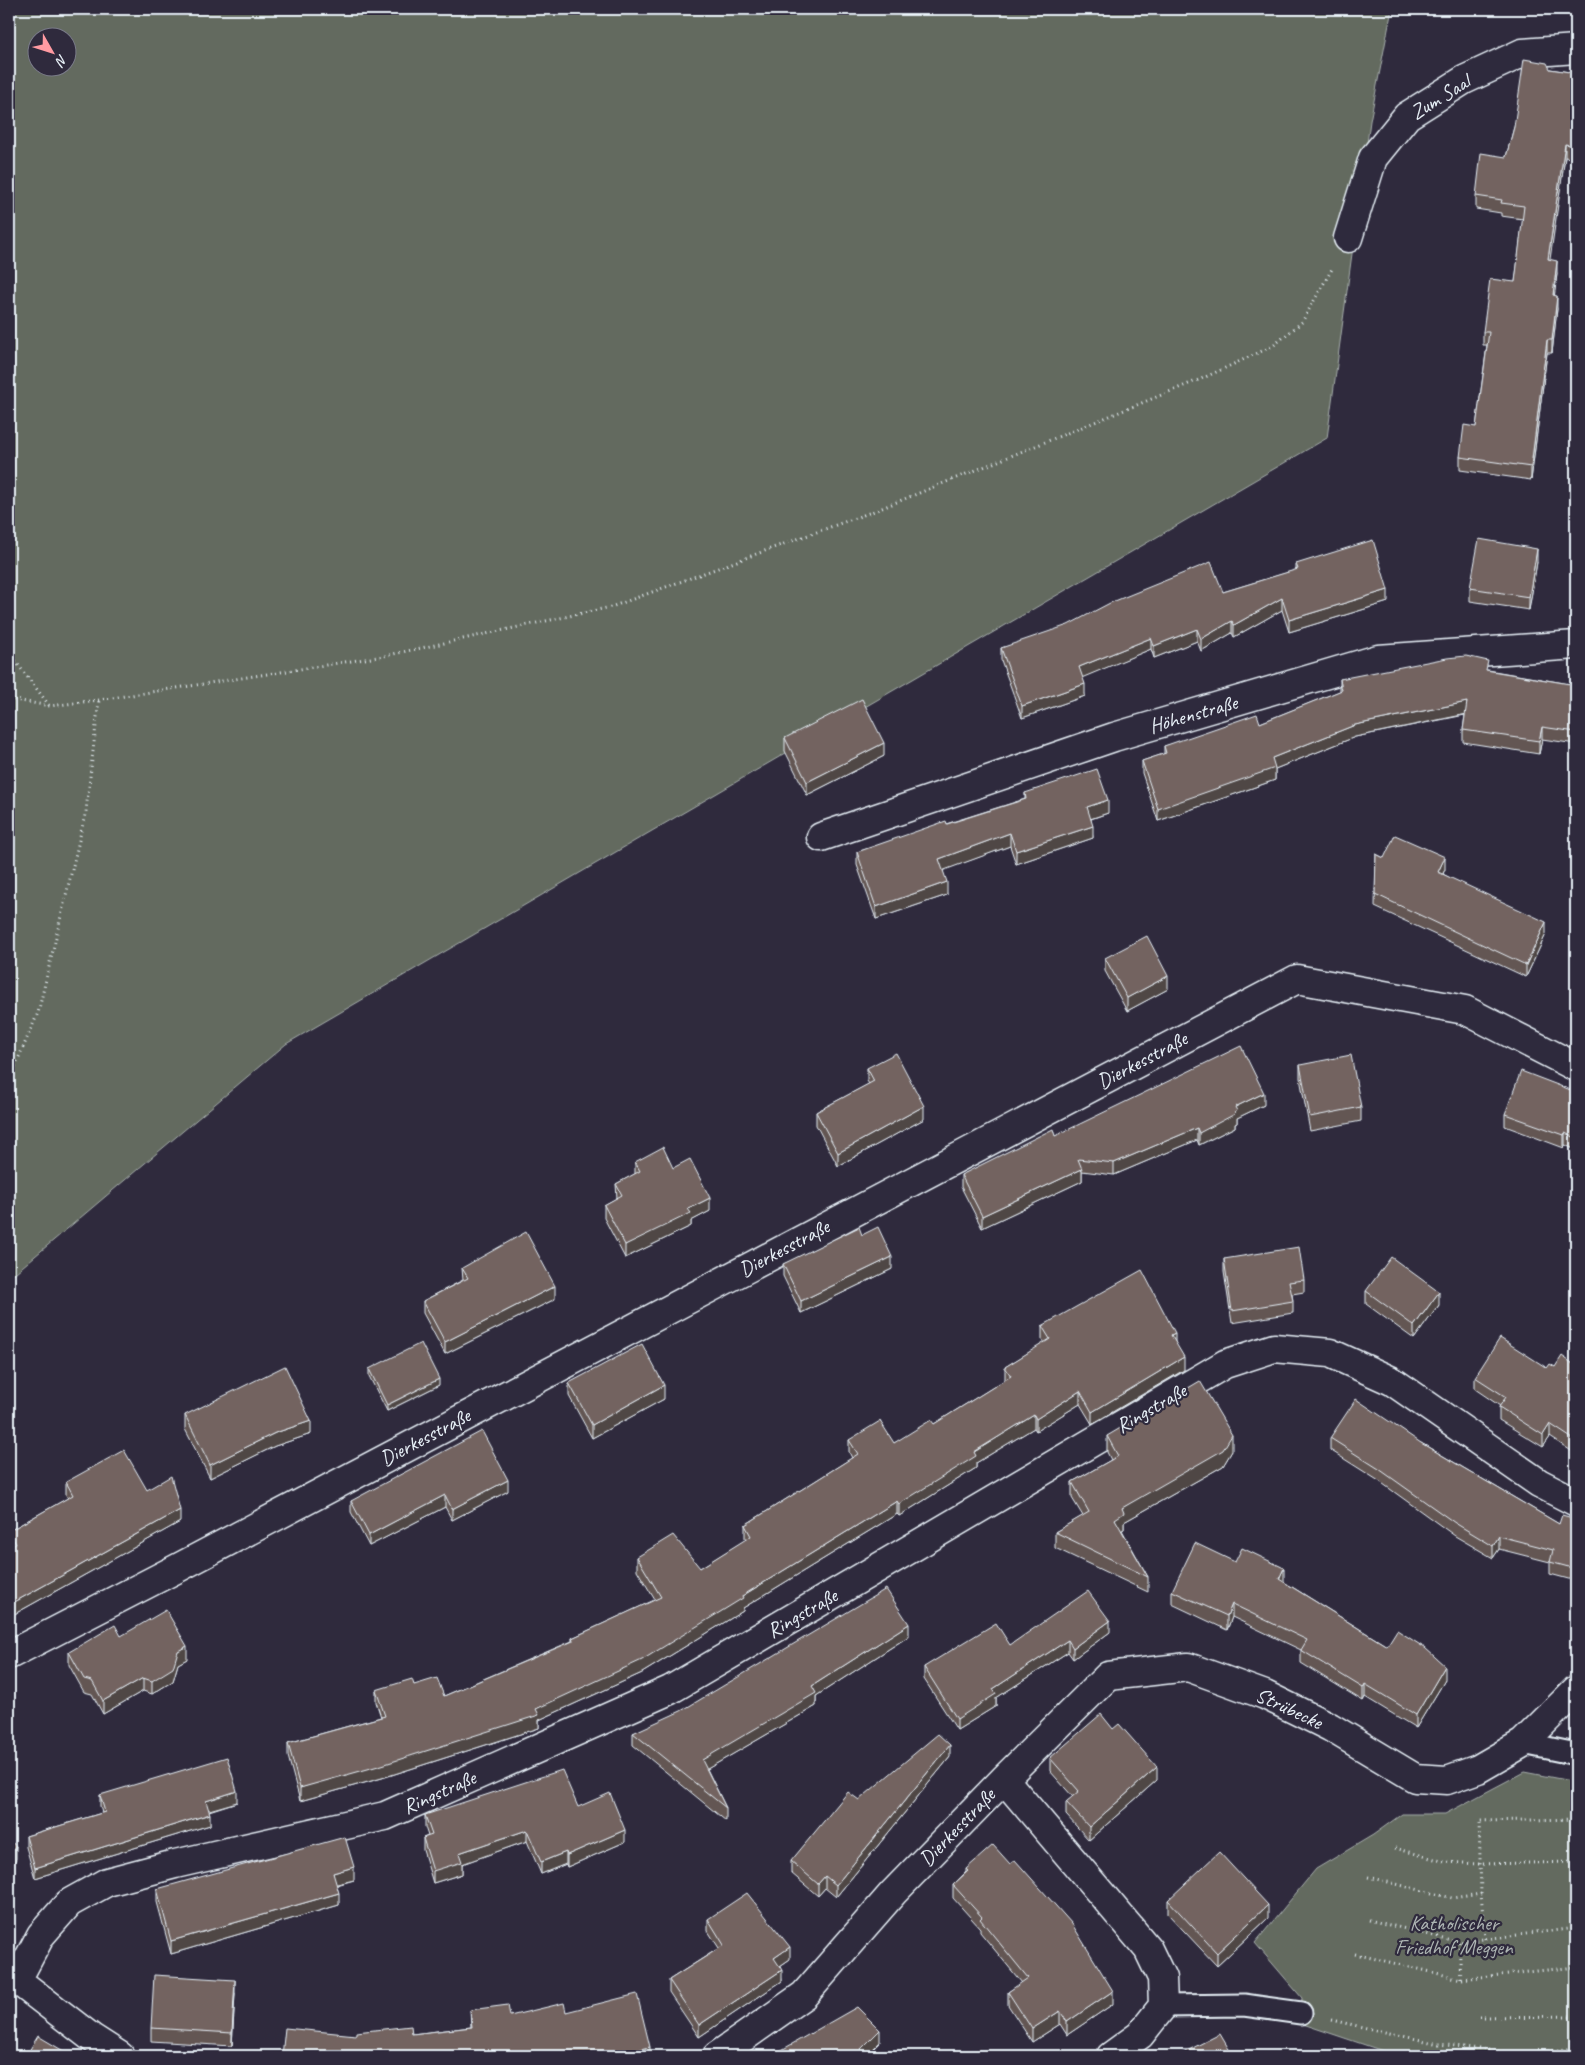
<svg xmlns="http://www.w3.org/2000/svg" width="1585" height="2065" viewBox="0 0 1585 2065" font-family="Caveat,sans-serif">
  <rect width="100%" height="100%" fill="#2f2a3d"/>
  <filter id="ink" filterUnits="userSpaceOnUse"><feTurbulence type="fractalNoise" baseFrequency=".02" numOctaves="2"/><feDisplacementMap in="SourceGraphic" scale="10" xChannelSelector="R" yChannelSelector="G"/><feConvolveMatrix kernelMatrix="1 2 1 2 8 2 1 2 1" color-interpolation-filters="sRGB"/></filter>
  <g filter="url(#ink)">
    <path fill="#646b5f" stroke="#a6aeac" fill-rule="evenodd" d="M9,9H1392L1370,121L1327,438L286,1044L9,1278ZM38,38H68V68H38Z
      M1524,1772L1576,1782V2056H1398L1300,2023L1302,1998L1255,1943L1316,1869L1373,1835L1402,1814H1445Z"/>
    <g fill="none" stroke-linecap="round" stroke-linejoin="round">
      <defs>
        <path id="service" d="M1523,1743L1576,1754
          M1163,2006L1244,2005L1301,2013"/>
        <path id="minor" d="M1348,238L1373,158L1407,116L1464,80L1522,53L1576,49
          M821,837L1114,737L1378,659L1576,645
          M9,1655L174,1570L1297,979L1465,1010L1576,1067
          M1004,1779L1108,1676L1188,1667L1265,1695L1330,1727L1415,1778L1447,1780L1478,1769L1523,1743L1576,1690
          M9,1974L92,2038L120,2056
          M17,1980L41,1935L69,1903L107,1882L175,1864L385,1816L670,1690L1225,1364L1274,1348L1330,1353L1392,1381L1539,1483L1576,1502
          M717,2056L804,1995L893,1893L1004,1779L1148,1949L1162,1978L1163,2006L1140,2035L1111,2056"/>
      </defs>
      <use href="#service" stroke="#e8f1f8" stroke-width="25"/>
      <use href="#minor" stroke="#e8f1f8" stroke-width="31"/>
      <path stroke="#e8f1f8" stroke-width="3" stroke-dasharray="1 4" stroke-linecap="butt" d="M9,653L49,705
        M9,699L50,706L99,700L384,656L611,607L877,510L1201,379L1273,346L1302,322L1332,269
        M9,1080L38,1013L86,811L99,700
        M1395,1848L1445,1862L1479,1864L1576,1862
        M1368,1877L1452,1898L1481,1894
        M1369,1920L1459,1942L1576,1928
        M1485,1939L1481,1894L1479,1821L1576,1819
        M1459,1942L1461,1979
        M1355,1954L1461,1979L1576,1967
        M1479,2017L1576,2016
        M1331,2020L1439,2044L1520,2054L1576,2048"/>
      <use href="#service" stroke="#2f2a3d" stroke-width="21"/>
      <use href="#minor" stroke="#2f2a3d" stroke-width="28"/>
    </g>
    <path fill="#635653" stroke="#e8f1f8" d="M1550,69L1576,73V159L1565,157L1549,260L1557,274L1554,295L1557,309L1552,353H1547L1531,480L1460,470V457L1476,427L1487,345H1483V332L1515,282L1523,219L1501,216V213L1476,209V196L1506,157L1514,127Z
      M1537,562L1529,610L1470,601V588Z
      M1296,564L1388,602L1289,632L1282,610L1234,637L1232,633L1201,651L1197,641L1154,658L1151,649L1082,677L1085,696L1022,718L1001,660V648L1223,592L1296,570Z
      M1488,670L1576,685V744L1542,739L1539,754L1463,742V730L1465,715L1355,737L1275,769V780L1158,821L1142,773V761L1164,754V746L1260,723L1340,691V679Z
      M785,738L884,756L807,795L785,751Z
      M1025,793L1108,813L1091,819L1093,838L1016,864L1010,846L943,870L947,895L876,919L857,865V852L1025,799Z
      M1376,854L1384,858L1445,869L1443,874L1546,934L1526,977L1375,907Z
      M1105,958L1168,989L1127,1011L1105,971Z
      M1300,1065L1361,1107V1121L1310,1131L1300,1078Z
      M867,1068L924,1119L838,1166L816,1125V1112L869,1084L867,1081Z
      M1576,1092V1150L1565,1145L1564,1148L1505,1126V1114Z
      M1264,1105L1237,1118V1123L1235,1124V1127L1199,1145L1197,1140L1114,1175L1082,1171V1181L982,1228L961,1187V1175L1055,1136Z
      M635,1162L673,1168L710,1211L691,1221V1226L625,1258L604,1218V1205L617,1198L616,1184L635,1174Z
      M862,1235L892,1269L801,1313L783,1276V1264Z
      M1224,1259L1304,1280V1292L1292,1294L1293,1301V1313L1232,1323L1224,1272Z
      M462,1268L555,1299L445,1354L423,1313V1301L463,1280Z
      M1366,1291L1439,1305L1414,1339L1366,1304Z
      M1042,1326L1175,1342L1184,1370L1092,1424L1080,1404L1036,1431L1034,1428L976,1463V1468L899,1516L897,1514L743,1608V1611L642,1673L539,1720V1728L382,1778L300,1801L288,1756V1743L381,1717L376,1702V1690L414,1685L444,1696L572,1641V1638L655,1600L637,1570V1557L700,1568L746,1540L745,1538V1525L852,1458L849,1452V1440L894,1443L934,1424L1005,1380V1367L1045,1343L1042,1339Z
      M1576,1366V1454L1550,1437L1543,1447L1499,1420V1407L1500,1406L1475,1389V1377L1555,1367Z
      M369,1369L439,1385L387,1411L369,1376Z
      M569,1383L664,1399L592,1438L569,1396Z
      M185,1415L311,1434L275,1446L210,1478L185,1429Z
      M1107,1436L1232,1451L1223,1466L1124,1522V1529L1122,1530L1148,1577V1592L1055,1548V1532L1083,1516L1072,1498V1482L1111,1460L1107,1452Z
      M1330,1438L1421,1443L1559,1524L1576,1519V1581L1550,1574V1562L1499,1549L1493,1558L1455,1536L1379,1481L1330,1450Z
      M66,1482L147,1490L180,1522L9,1617V1548L10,1547L9,1545V1531L68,1498L66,1495Z
      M508,1491L452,1520L445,1507L369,1546L351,1512V1501Z
      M1235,1562L1284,1581V1582L1387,1646L1445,1680L1416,1728L1365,1697L1363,1701L1301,1663V1650L1232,1617L1227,1630L1172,1604V1591Z
      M1110,1632L1073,1659L1068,1652L996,1698V1706L957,1730L924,1679V1667L1010,1645Z
      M121,1636L187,1659L178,1664L173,1681L152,1694L143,1691L103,1714L92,1694L84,1692L69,1665V1652Z
      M909,1636L816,1696V1706L707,1769L726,1808V1821L633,1745V1733Z
      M1113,1729L1157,1780L1089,1840L1066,1815V1802L1073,1797L1050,1771V1758Z
      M950,1757L836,1897L825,1888L818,1896L791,1873V1861Z
      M100,1795L237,1802L209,1811L210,1825L35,1878L26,1847V1836L102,1813L100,1806Z
      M578,1807L625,1842L567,1867L566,1864L541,1874L527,1841L462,1864V1874L433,1883L423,1850V1838L428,1836L425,1827V1815Z
      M966,1869L1113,2004L1067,2035L1060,2024L1032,2042L1008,2005V1992L1022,1983L980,1932V1928L953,1898V1885L966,1872Z
      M354,1880L337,1885L339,1905L171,1954L157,1902V1889Z
      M1168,1900L1268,1918L1217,1966L1168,1914Z
      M708,1919L790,1959L780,1966L782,1981L699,2037L669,1992V1980L719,1948L708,1931Z
      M235,1993L232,2046L151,2041V2028Z
      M470,2010L510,2016L566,2012L650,2056L356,2035L412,2034L471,2027Z"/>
    <path fill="#504644" stroke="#e8f1f8" d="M1565,144V157L1548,273V259Z
      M1557,261V274L1553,308V295Z
      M1557,296V309L1552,353V340Z
      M1547,340V353L1531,480V467Z
      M1537,549V562L1529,610V597Z
      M1388,590V602L1289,632V620Z
      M1282,598V610L1234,637V625Z
      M1232,621V633L1201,651V639Z
      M1197,629V641L1154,658V646Z
      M1151,638V649L1079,679V667Z
      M1085,684V696L1022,718V706Z
      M1467,702V714L1355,737L1275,769V780L1158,821V809L1272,758L1355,725Z
      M1542,727V739L1539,754V741Z
      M884,743V756L807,795V782Z
      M1108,800V813L1087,820V807Z
      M1093,826V838L1016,864V851Z
      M1010,833V846L939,872V859Z
      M1445,857V869L1438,885V872Z
      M947,882V895L876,919V907Z
      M1546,922V934L1526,977V965Z
      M1168,976V989L1127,1011V998Z
      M1264,1093V1105L1237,1118V1123L1235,1124V1127L1199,1145V1133L1235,1107Z
      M924,1106V1119L838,1166V1153Z
      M1197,1128V1140L1114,1175V1163Z
      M1565,1133V1145L1564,1148V1135Z
      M1082,1169V1181L982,1228V1216Z
      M710,1198V1211L691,1221V1226L625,1258V1245L688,1209Z
      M892,1257V1269L801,1313V1301Z
      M555,1286V1299L445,1354V1342Z
      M1439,1292V1305L1414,1339V1326Z
      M1175,1333V1346L1171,1335Z
      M1184,1357V1370L1092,1424V1412Z
      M439,1379V1385L387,1411V1405Z
      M664,1385V1399L592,1438V1425Z
      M1080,1391V1404L1036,1431V1419Z
      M1034,1415V1428L976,1463V1468L899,1516V1504L974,1452Z
      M311,1421V1434L275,1446L210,1478V1465L275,1433Z
      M1550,1424V1437L1543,1447V1435Z
      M1232,1435V1451L1223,1466L1124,1522V1529L1115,1534V1519L1122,1508Z
      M508,1480V1491L452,1520V1509Z
      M445,1495V1507L369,1546V1535Z
      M897,1501V1514L743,1608V1611L642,1673L539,1720V1728L382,1778L300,1801V1788L536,1709L742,1596Z
      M180,1510V1522L9,1617V1605Z
      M1499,1536V1549L1493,1558V1546Z
      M1284,1568V1581L1279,1592V1579Z
      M1232,1604V1617L1227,1630V1616Z
      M1110,1621V1632L1073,1659V1648Z
      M909,1624V1636L816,1696V1706L702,1772V1760L812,1686Z
      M1068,1640V1652L996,1698V1706L957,1730V1719L993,1689Z
      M187,1646V1659L178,1664L173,1681L152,1694V1681L178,1651Z
      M1445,1666V1680L1416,1728V1715Z
      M143,1678V1691L103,1714V1701Z
      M1365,1684V1697L1363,1701V1688Z
      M950,1745V1757L836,1897V1885Z
      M1157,1767V1780L1089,1840V1827Z
      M237,1791V1802L206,1811V1801Z
      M210,1814V1825L35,1878V1868Z
      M527,1830V1841L462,1864V1874L433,1883V1871L459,1853Z
      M625,1830V1842L567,1867V1855Z
      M16,1846V1859L9,1869V1856Z
      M566,1852V1864L541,1874V1862Z
      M354,1867V1880L333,1885V1873Z
      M825,1876V1888L818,1896V1884Z
      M339,1893V1905L171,1954V1941Z
      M1268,1905V1918L1217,1966V1953Z
      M790,1947V1959L774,1970V1958Z
      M782,1970V1981L699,2037V2025Z
      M235,1980V1993L232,2046V2033Z
      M1113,1991V2004L1067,2035V2022Z
      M1060,2011V2024L1032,2042V2029Z
      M880,2030V2042L866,2056H854Z
      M650,2047V2056H612Z"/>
    <path fill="#736461" stroke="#e8f1f8" d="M1524,59L1547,63L1550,69L1576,73V146L1565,144L1548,259L1557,261L1553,295L1557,296L1552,340H1547L1531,467L1460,457L1464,425L1476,427L1489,332H1483L1490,279L1515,282L1524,206L1501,203L1502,200L1476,196L1481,153L1506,157L1514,127Z
      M1479,539L1537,549L1529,597L1470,588Z
      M1373,540L1388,590L1289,620L1282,598L1234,625L1232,621L1201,639L1197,629L1154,646L1151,638L1079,667L1085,684L1022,706L1001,648L1068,625L1110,603L1211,562L1223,592L1298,569L1296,564Z
      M1466,656L1488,661L1486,670L1576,685V732L1542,727L1539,741L1463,730L1467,702L1355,725L1272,758L1275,768L1158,809L1142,761L1166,753L1164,746L1257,714L1260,723L1342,690L1340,679L1447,658Z
      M862,699L884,743L807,782L785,738Z
      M1097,769L1108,800L1087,807L1093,826L1016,851L1010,833L939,859L947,882L876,907L857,852L946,821L947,824L1026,799L1025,793Z
      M1395,835L1445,857L1438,872L1546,922L1526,965L1375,894L1376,854L1384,858Z
      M1147,936L1168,976L1127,998L1105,958Z
      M1241,1046L1264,1093L1235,1107L1237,1111L1234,1113L1235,1114L1199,1133L1197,1128L1114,1163L1078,1159L1082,1169L982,1216L961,1175L1053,1129L1055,1136Z
      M896,1053L924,1106L838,1153L816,1112L874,1081L867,1068Z
      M1351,1055L1361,1107L1310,1117L1300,1065Z
      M1521,1071L1576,1092V1138L1565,1133L1564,1135L1505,1114Z
      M663,1147L673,1168L690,1159L710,1198L688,1209L691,1213L625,1245L604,1205L622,1195L616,1184L640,1171L635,1162Z
      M859,1227L862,1235L878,1227L892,1257L801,1301L783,1264Z
      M526,1232L555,1286L445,1342L423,1301L468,1278L462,1268Z
      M1299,1247L1304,1280L1289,1282L1293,1301L1232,1311L1224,1259Z
      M1391,1257L1439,1292L1414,1326L1366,1291Z
      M1142,1270L1175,1333L1171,1335L1184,1357L1092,1412L1080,1391L1036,1419L1034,1415L974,1452L976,1456L899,1504L897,1501L742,1596L743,1598L642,1660L536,1709L539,1715L382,1765L300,1788L288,1743L385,1716L376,1690L412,1679L414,1685L437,1678L444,1696L573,1641L572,1638L661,1597L637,1557L673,1535L700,1568L751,1536L745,1525L858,1454L849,1440L880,1421L894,1443L931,1420L934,1424L1011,1376L1005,1367L1050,1339L1042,1326Z
      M1500,1338L1547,1368L1550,1364L1555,1367L1562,1356L1576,1366V1441L1550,1424L1543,1435L1499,1407L1506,1397L1475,1377Z
      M421,1343L439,1379L387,1405L369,1369Z
      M642,1344L664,1385L592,1425L569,1383Z
      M285,1366L311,1421L275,1433L210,1465L185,1415Z
      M1200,1381L1232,1435L1223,1450L1122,1508L1124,1513L1115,1519L1148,1577L1055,1532L1089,1512L1072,1482L1118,1456L1107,1436Z
      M1356,1399L1421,1443L1559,1524L1562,1515L1576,1519V1569L1550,1562L1553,1550L1499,1536L1493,1546L1455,1523L1379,1469L1330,1438Z
      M482,1431L508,1480L452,1509L445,1495L369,1535L351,1501Z
      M124,1450L147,1490L171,1476L180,1510L9,1605V1548L16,1544L9,1531L73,1495L66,1482Z
      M1195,1543L1235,1562L1242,1548L1284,1568L1279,1579L1387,1646L1397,1630L1425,1648L1445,1666L1416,1715L1365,1684L1363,1688L1301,1650L1307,1640L1232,1604L1227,1616L1172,1591Z
      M886,1589L909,1624L812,1686L816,1693L702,1760L726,1808L633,1733L681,1711Z
      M1088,1591L1110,1621L1073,1648L1068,1640L993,1689L996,1694L957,1719L924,1667L996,1623L1010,1645Z
      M166,1610L187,1646L178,1651L173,1668L152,1681L143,1678L103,1701L92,1681L84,1679L69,1652L115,1625L121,1636Z
      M1101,1714L1113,1729L1119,1724L1157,1767L1089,1827L1066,1802L1079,1791L1050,1758Z
      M938,1734L950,1745L836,1885L825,1876L818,1884L791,1861L848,1792L859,1800Z
      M227,1757L237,1791L206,1801L210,1814L35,1868L26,1836L105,1812L100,1795Z
      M562,1770L578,1807L610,1793L625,1830L567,1855L566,1852L541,1862L527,1830L459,1853L462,1862L433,1871L423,1838L432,1835L425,1815Z
      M345,1837L354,1867L333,1873L339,1893L171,1941L157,1889Z
      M9,1840L16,1846L9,1856Z
      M993,1845L1010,1864L1015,1860L1072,1924L1113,1991L1067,2022L1060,2011L1032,2029L1008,1992L1028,1978L980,1919L982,1917L953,1885L968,1871L966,1869Z
      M1219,1852L1268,1905L1217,1953L1168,1900Z
      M747,1893L790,1947L774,1958L782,1970L699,2025L669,1980L724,1945L708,1919Z
      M154,1975L235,1980L232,2033L151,2028Z
      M637,1994L650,2047L612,2056H282L285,2028L356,2035V2032L411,2026L412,2034L472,2027L470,2010L508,2005L510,2016L564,2003L566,2012Z
      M857,2007L880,2030L854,2056H771Z
      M1220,2034L1233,2056H1177Z
      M38,2036L72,2056H26Z
      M9,2049L17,2056H9Z"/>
  </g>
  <g text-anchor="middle" stroke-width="4.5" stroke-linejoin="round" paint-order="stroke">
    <g font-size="21" fill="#e8f1f8" stroke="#2f2a3d">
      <text transform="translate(1440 97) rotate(-32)" y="7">Zum Saal</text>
      <text transform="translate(1193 714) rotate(-16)" y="7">Höhenstraße</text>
      <text transform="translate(1142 1060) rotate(-28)" y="7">Dierkesstraße</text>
      <text transform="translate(784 1248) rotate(-28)" y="7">Dierkesstraße</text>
      <text transform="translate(1151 1408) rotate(-30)" y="7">Ringstraße</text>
      <text transform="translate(425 1437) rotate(-28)" y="7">Dierkesstraße</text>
      <text transform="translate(802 1613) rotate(-30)" y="7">Ringstraße</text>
      <text transform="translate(1289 1708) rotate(25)" y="7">Strübecke</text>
      <text transform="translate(439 1792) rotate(-24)" y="7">Ringstraße</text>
      <text transform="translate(957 1827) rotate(-46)" y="7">Dierkesstraße</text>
    </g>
    <g font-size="21" fill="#adb5b3" stroke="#2f2a3d">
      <text x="1454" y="1930">Katholischer<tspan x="1454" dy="24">Friedhof Meggen</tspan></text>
    </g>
  </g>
  <rect width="1585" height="2065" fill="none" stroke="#2f2a3d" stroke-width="30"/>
  <rect x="15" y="15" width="1555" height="2035" fill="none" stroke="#e8f1f8" stroke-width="2" filter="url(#ink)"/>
  <g transform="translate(52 52) rotate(129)"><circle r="24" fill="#2f2a3d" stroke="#797a88"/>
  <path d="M0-4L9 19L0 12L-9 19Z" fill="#ff9aa2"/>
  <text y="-8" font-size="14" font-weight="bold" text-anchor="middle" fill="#e8f1f8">N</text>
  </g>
</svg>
